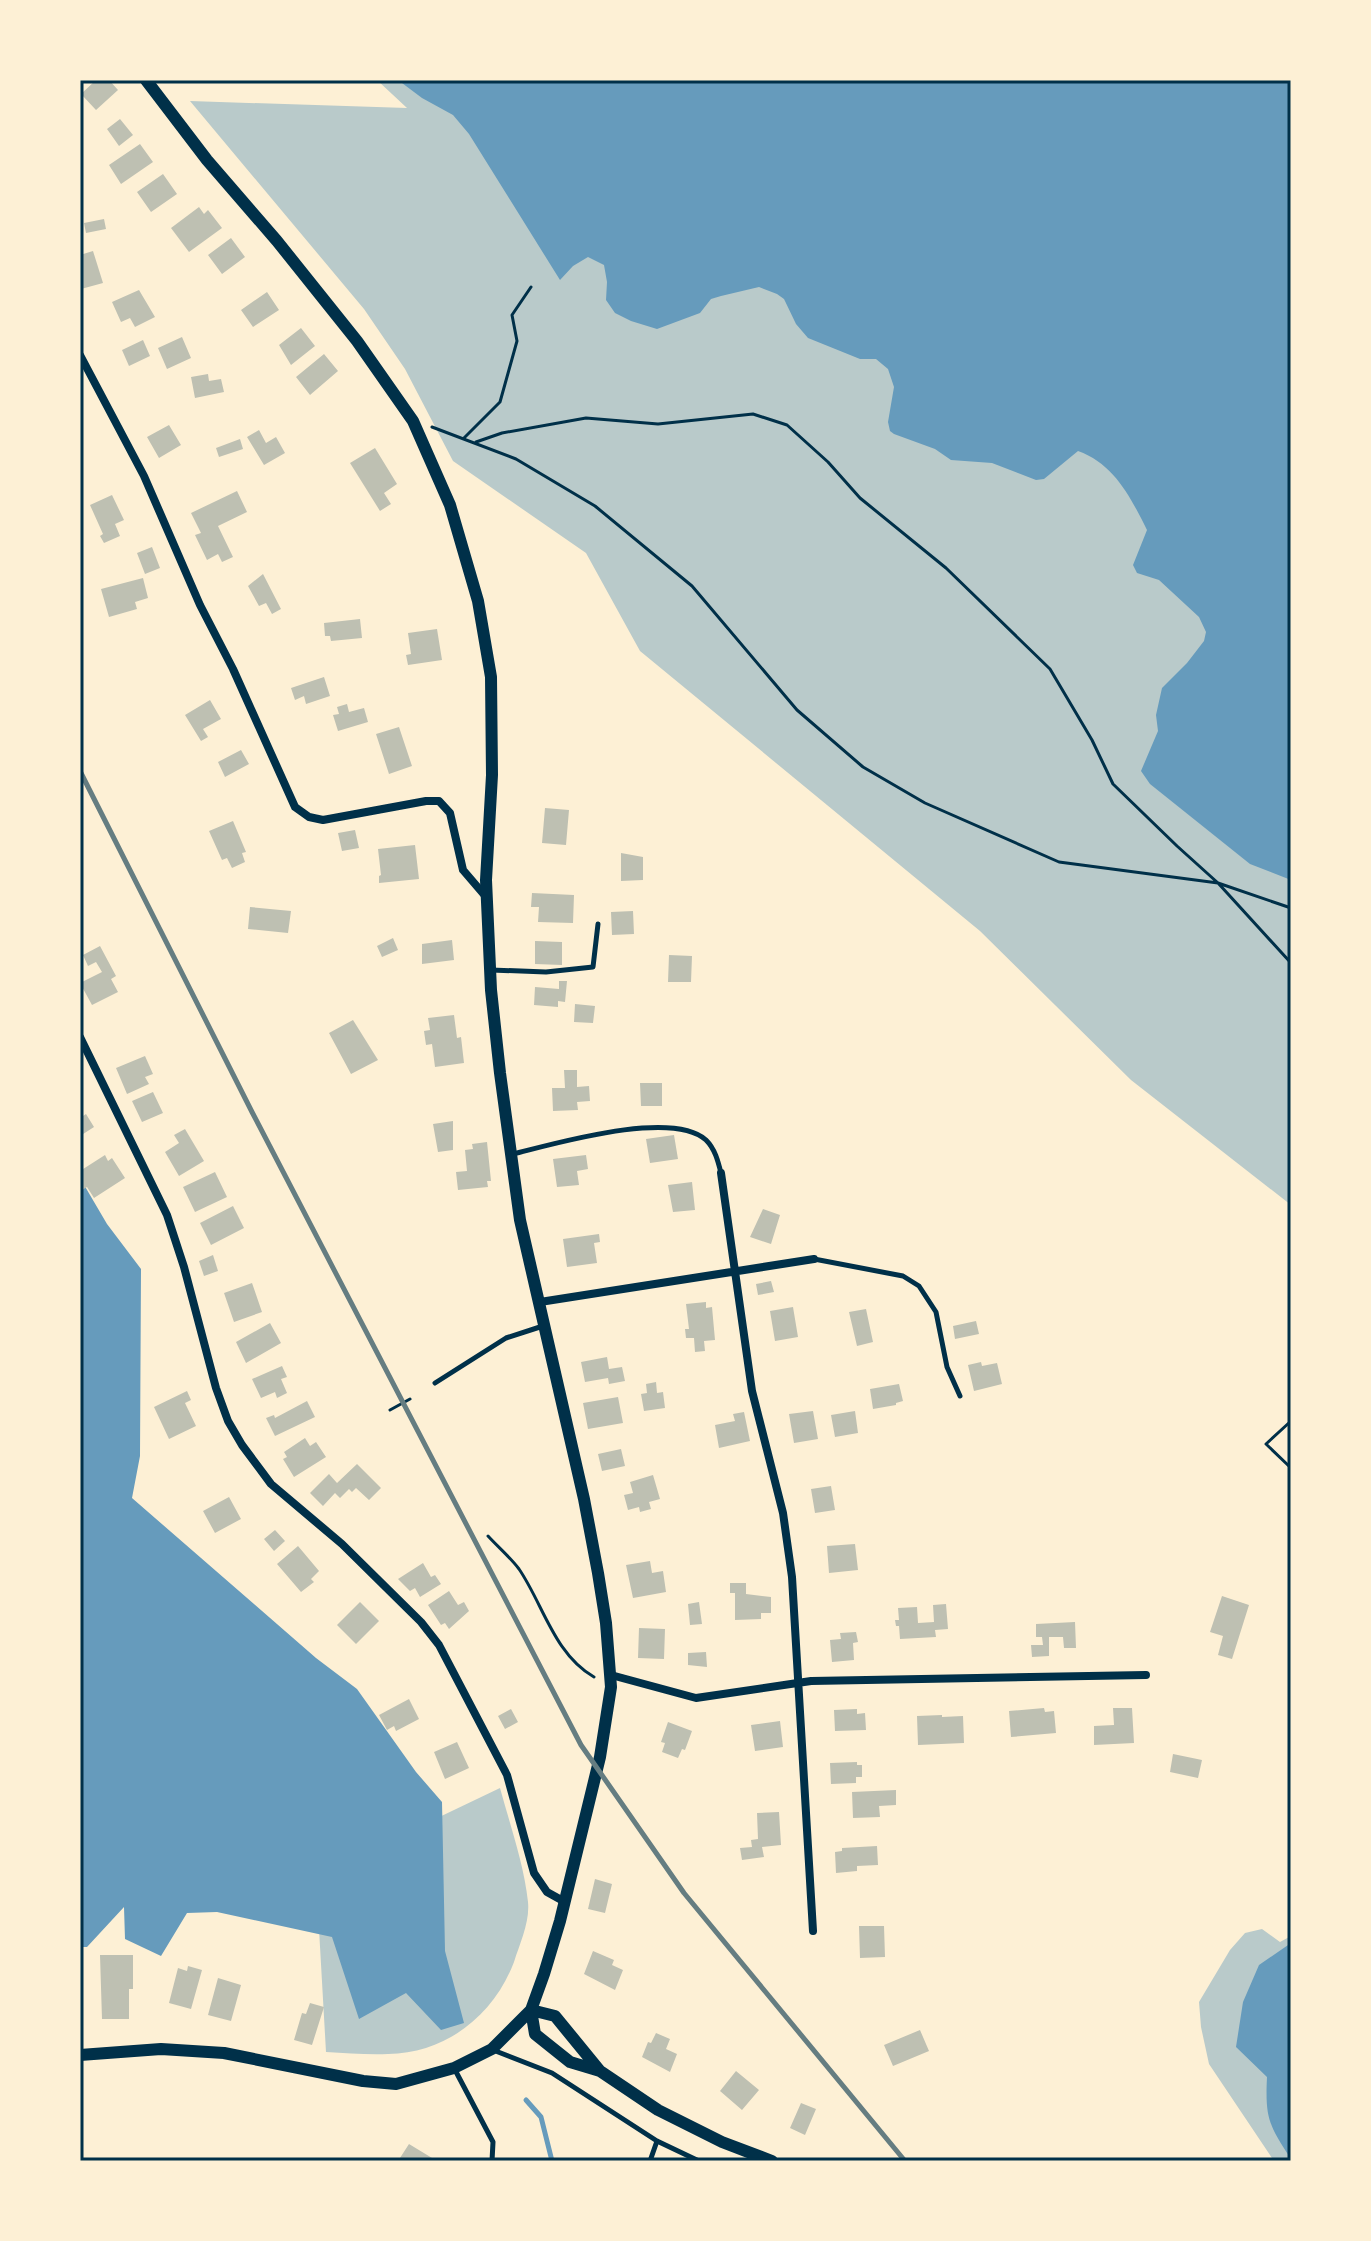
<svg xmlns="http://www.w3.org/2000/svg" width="1371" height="2241" viewBox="0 0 1371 2241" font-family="Barlow,sans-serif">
  <rect width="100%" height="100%" fill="#fdf0d5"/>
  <path fill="#b9caca" d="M377,80H1291V1205L1131,1080L980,931L640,651L586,553L453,461L405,369L364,309L190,101L407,108Z
    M500,1788C510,1825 524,1864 528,1902C530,1922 520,1943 514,1962C494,2015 447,2053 388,2054C368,2055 347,2053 326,2052L316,1876Z
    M1262,1929L1280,1942L1291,1936V2161H1274L1209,2064L1201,2027L1199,2002L1230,1950L1245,1933Z"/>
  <path fill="#669bbc" d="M398,80H1291V880L1250,864L1150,784L1141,771L1158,731L1156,715L1162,688L1187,663L1204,641L1206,632L1199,617L1159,580L1137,573L1133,565L1147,530C1130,496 1114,464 1078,451L1044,479L1036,480L992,463L951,460L935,449L894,434L890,431L888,422L894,387L888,369L876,359H860L808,338L796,324L784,299L777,294L759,287L721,296L711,299L700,313L657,329L631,321L615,313L606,300L607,282L604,265L588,257L573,266L560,280L469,134L453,115L422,98Z
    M80,1178L107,1224L141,1269L140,1456L132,1498L316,1658L357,1689L416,1772L442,1802L445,1951L464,2023L441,2030L406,1993L359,2019L332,1937L217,1912L187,1913L161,1956L125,1939L124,1907L87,1947H80Z
    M1291,1943V2159C1269,2125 1265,2119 1267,2077L1236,2047L1243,2002L1259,1965Z"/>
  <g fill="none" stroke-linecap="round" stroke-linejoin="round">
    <path stroke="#669bbc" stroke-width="5" d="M526,2100L541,2117L552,2161"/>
  </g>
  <path fill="#bec0b2" d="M96,80H109L118,90L96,110L81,94Z
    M120,119L133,135L119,146L107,129Z
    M140,144L153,162L121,184L109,165Z
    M163,174L177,194L151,212L137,192Z
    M199,207L204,214L208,210L222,228L189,252L171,228Z
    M104,219L106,229L86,233L84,223Z
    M231,238L245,257L222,274L208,255Z
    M93,251L103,283L81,289L80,255Z
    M139,290L155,317L135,327L130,318L121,322L112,302Z
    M267,292L279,310L253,327L241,310Z
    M301,328L315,346L291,365L279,345Z
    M182,337L191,358L167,369L158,348Z
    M143,340L150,356L129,366L122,350Z
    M324,354L338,371L310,395L296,377Z
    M208,374L209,381L221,379L224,392L195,398L191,377Z
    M169,425L181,445L159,458L147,437Z
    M259,430L266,443L276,437L285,453L264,465L247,437Z
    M240,439L243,449L219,457L216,448Z
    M375,448L397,484L384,493L391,504L380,511L350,463Z
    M237,491L247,512L218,526L233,557L222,562L218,554L207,560L195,535L201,533L191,513Z
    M112,495L124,520L115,524L120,536L104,543L100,536L103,534L90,505Z
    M152,547L160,568L145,574L137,553Z
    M263,574L281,609L272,614L266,603L259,606L248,586Z
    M143,578L148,598L135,602L137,609L109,617L101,589Z
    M360,619L362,638L331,641L330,636H325L324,623Z
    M437,629L442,660L408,665L406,655L411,654L408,633Z
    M324,677L330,696L306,704L304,696L295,700L291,688Z
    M210,700L221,719L203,729L208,737L201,741L185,715Z
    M347,704L349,712L364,708L368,722L338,731L333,715L339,714L337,707Z
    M399,727L412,766L389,774L376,734Z
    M241,750L249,764L225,777L218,762Z
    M545,808L569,810L566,845L542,843Z
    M233,821L246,852L242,853L245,862L232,868L227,858L222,860L209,831Z
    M355,830L359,848L342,851L338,833Z
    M415,845L419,879L379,883V876L381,875L378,849Z
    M621,853L643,857V880L621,881Z
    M532,893L574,895L573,923L538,922L539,907H531Z
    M250,907L291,911L288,933L248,929Z
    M633,911L634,934L612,935L611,912Z
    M393,938L398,950L382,957L377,946Z
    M452,940L454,960L422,964V944Z
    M535,941L562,942V965L535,964Z
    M100,946L116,976L111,979L118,992L92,1005L80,983L102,972L96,962L88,966L83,955Z
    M669,955L692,956L691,982H668Z
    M559,981H567L565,1002L558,1001V1007L534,1005L535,987L559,989Z
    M575,1004L595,1006L593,1023L574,1022Z
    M454,1015L457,1038L461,1037L464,1063L435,1067L432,1044L426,1045L424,1031L430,1030L428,1018Z
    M353,1020L378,1060L351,1074L329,1033Z
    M145,1056L153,1074L145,1077L149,1084L127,1094L116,1068Z
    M564,1070H577V1087L589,1086L590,1101L577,1102L578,1110L553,1111L552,1088H565Z
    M640,1083H662V1106H641Z
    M153,1092L163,1113L142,1122L132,1101Z
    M86,1114L94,1127L80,1136V1118Z
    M453,1121V1150L438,1152L433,1124Z
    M185,1129L204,1161L179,1176L165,1152L179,1143L174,1135Z
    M674,1135L678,1159L650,1163L646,1139Z
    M487,1142L491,1181H487L488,1187L458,1190L456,1172L467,1171L465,1150L473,1149L472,1144Z
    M105,1155L108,1161L112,1158L125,1178L94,1198L87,1187L82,1190L80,1186V1171Z
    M586,1155L588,1169L577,1171L579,1185L557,1187L553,1159Z
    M215,1172L227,1197L195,1212L183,1187Z
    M692,1182L695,1210L673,1212L668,1185Z
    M233,1206L244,1228L211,1245L200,1223Z
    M763,1209L780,1215L771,1244L750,1237Z
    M599,1234L600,1242L594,1243L597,1263L567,1267L563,1239Z
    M213,1255L218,1271L204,1276L199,1261Z
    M771,1281L774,1292L758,1295L756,1284Z
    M252,1283L262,1312L234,1322L224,1293Z
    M706,1302V1308L712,1307L715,1340L704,1341L705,1351L695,1352L694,1338H686L685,1329H689L686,1304Z
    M793,1307L798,1337L775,1341L770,1311Z
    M866,1309L873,1342L857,1346L849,1312Z
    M976,1321L979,1334L955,1339L953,1326Z
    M270,1323L281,1343L246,1363L236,1342Z
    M607,1357L609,1369L622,1367L625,1381L609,1384L608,1378L585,1382L581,1362Z
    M981,1362L982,1366L997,1363L1002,1384L974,1391L968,1365Z
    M282,1366L287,1377L281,1379L287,1393L277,1398L275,1392L261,1398L252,1379Z
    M656,1382L657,1393L663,1392L665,1408L644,1411L641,1394L647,1393L646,1384Z
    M899,1384L903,1401L896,1403V1405L873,1409L870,1389Z
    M187,1391L191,1400L185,1403L196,1426L169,1439L154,1407Z
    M618,1397L623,1423L588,1429L583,1403Z
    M307,1401L315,1417L275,1436L266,1418L274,1415L275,1418Z
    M813,1411L818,1439L794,1443L789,1414Z
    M855,1411L858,1433L835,1437L831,1415Z
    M744,1412L750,1441L719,1448L715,1425L735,1421L733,1414Z
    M305,1438L310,1446L316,1442L326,1457L294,1477L283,1459L287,1457L284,1452Z
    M621,1449L625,1466L602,1471L598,1454Z
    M357,1464L381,1488L369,1500L356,1488L352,1492L349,1489L340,1498L335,1493L323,1506L310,1493L329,1474L337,1483Z
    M653,1475L660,1499L649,1502L651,1509L640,1512L639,1507L628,1510L624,1495L633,1493L630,1482Z
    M831,1486L835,1510L815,1513L811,1489Z
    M229,1497L241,1519L215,1533L203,1511Z
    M275,1530L285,1541L274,1551L264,1539Z
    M855,1544L858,1570L829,1573L827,1546Z
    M298,1546L319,1571L311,1579L314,1582L301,1592L277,1564Z
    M650,1561L652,1573L663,1571L666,1592L633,1598L626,1565Z
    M423,1563L431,1577L435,1575L441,1584L420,1597L415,1588L410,1591L398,1579Z
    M730,1583H746V1594L771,1597V1613H761V1619L735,1620V1593H730Z
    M449,1591L458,1605L464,1602L469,1611L449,1629L445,1623L441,1625L428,1605Z
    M1222,1596L1249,1605L1232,1659L1218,1655L1223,1636L1210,1632Z
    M360,1602L379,1621L356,1644L337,1625Z
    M699,1602L702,1624L690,1625L688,1604Z
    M946,1604L948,1629L935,1630L936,1637L900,1639L899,1626H896L895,1620H899L898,1608L917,1607L918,1623L934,1622L933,1605Z
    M1075,1622L1076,1648H1064L1063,1637H1049V1656L1032,1657L1031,1645H1043L1042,1637H1036V1624Z
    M639,1628L665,1629L664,1659L638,1658Z
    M856,1632L858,1642L853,1643L854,1660L832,1662L830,1640L841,1639L840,1633Z
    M706,1652L707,1667L688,1665V1653Z
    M409,1699L419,1719L396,1731L394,1726L387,1730L379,1715Z
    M1044,1708L1045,1712L1054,1711L1056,1733L1011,1737L1009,1711Z
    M1113,1708H1132L1134,1743L1094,1745V1726L1114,1725Z
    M511,1709L518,1722L505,1729L498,1716Z
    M857,1709V1714L865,1713L866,1730L835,1731L834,1710Z
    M942,1715V1717L963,1716L964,1743L918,1745L917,1716Z
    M780,1721L783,1747L755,1751L751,1725Z
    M668,1722L692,1731L685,1750L682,1749L678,1758L662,1752L665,1743L661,1742Z
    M457,1742L469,1768L445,1779L434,1752Z
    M1173,1754L1202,1760L1198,1778L1170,1772Z
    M857,1762V1765H862V1777H856V1783L831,1784L830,1763Z
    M896,1790V1805L879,1806L880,1817L853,1818L852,1792Z
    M779,1812L781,1845L762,1847L764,1857L742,1860L740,1848L752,1847L751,1840L758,1839L757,1813Z
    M877,1846L878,1865L857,1866V1871L836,1873L835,1852L842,1851V1848Z
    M595,1879L612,1884L605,1913L588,1909Z
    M859,1926H884L885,1957L860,1958Z
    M593,1951L614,1960L612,1965L623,1970L615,1990L584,1974Z
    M100,1955H133V1989H129V2019H102Z
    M188,1966L202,1970L191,2009L169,2003L178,1968L187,1971Z
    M218,1978L241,1985L231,2021L208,2015Z
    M310,2003L324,2007L312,2045L294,2040L302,2013L306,2014Z
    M920,2030L929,2051L893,2066L884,2045Z
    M656,2033L670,2039L666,2049L677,2054L670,2072L642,2057L648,2042L651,2043Z
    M736,2071L759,2090L742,2110L720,2091Z
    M801,2103L816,2109L805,2135L790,2128Z
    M409,2144L437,2161H398Z"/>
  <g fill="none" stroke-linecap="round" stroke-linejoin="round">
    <path stroke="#003049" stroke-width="3" d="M432,427L516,459L595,506L692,586L797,710L863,767L925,803L1059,862L1218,883L1291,963
      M464,438L500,402L517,341L512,315L531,287
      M476,442L502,433L586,418L658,424L753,414L787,425L828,462L860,498L946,568L1050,669L1092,740L1113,784L1177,846L1218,883L1291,908
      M390,1410L410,1399
      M1291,1421L1266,1444L1291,1468
      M488,1536C498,1547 510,1557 519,1569C543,1604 554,1654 594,1677"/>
    <path stroke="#003049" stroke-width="5" d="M491,970L546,972L593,967L598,924
      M513,1154C554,1144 672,1109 706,1140C715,1149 718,1161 721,1173
      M814,1259L903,1276L919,1286L936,1312L947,1367L960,1396
      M435,1383L506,1338L543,1326
      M493,2050L552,2073L657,2141L699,2161
      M454,2068L493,2142L492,2161
      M650,2161L657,2141"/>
    <path stroke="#003049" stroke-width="8" d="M80,355L144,476L200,605L233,669L295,807L309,817L323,820L426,801H439L450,813L463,870L487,898
      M80,1037L167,1215L184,1267L216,1388L228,1421L242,1445L271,1484L342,1544L421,1622L439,1645L507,1775L534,1873L547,1892L565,1902
      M721,1173L752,1391L783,1513L792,1577L813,1931
      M540,1302L814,1259
      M611,1675L696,1698L811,1681L1146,1675"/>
    <path stroke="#003049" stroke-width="12" d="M80,2055L161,2049L224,2053L363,2081L396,2084L454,2068L492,2049L531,2010L544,1974L560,1921L600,1757L611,1687L606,1623L598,1573L584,1499L520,1220L500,1073L491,990L486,880L492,775L491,677L478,601L450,505L413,421L357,341L277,241L207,160L146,80
      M600,2071L570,2062L535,2034L531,2010L555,2016L600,2071L658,2110L722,2142L772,2161"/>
    <path stroke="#657d81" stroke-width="5" d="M80,771L252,1112L581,1745L684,1893L905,2161"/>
  </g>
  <rect width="1371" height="2241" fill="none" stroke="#fdf0d5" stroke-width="164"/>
  <rect x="82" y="82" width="1207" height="2077" fill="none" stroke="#003049" stroke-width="3"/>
</svg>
